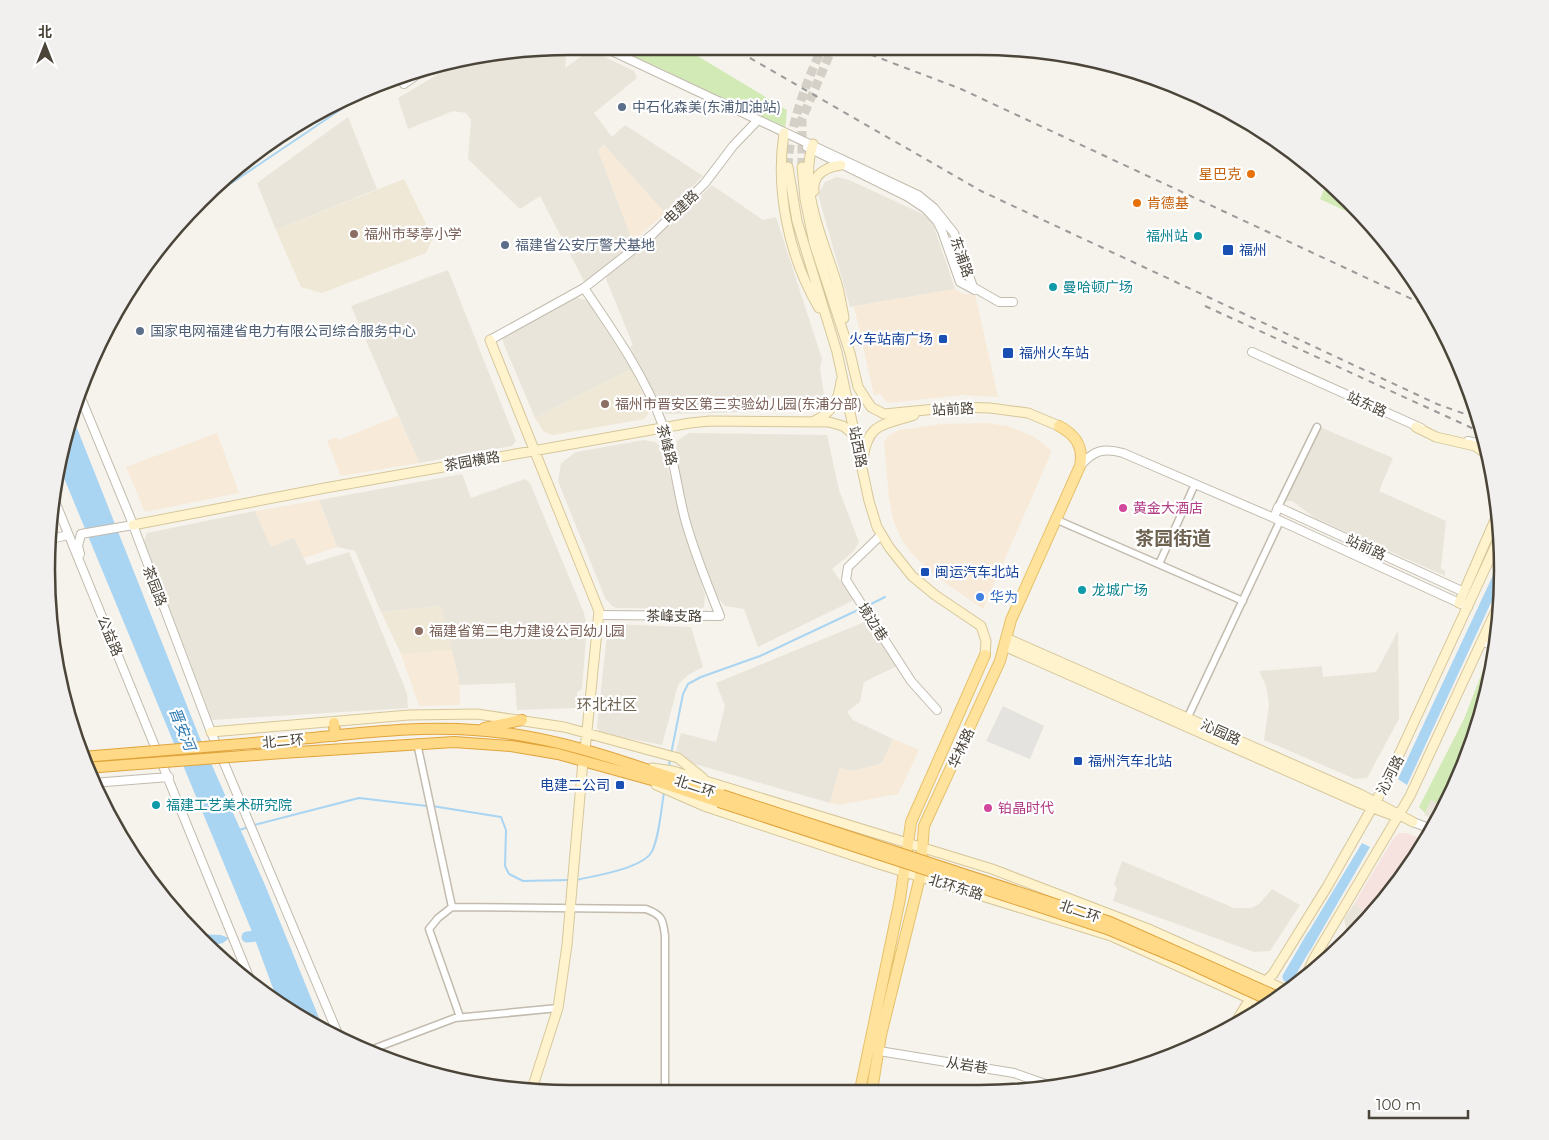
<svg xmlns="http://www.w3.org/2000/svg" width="1549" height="1140" viewBox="0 0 1549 1140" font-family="Montserrat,'Noto Sans SC',sans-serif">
  <rect width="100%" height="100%" fill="#f6f3ec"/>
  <path fill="#eae5da" d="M558,48L566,58L565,68L590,50L634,71L637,78L594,113L612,137L625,125L703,176L665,213L604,145L598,150L633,242L585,283L540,196L520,209L468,159L471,120L466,113L453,111L408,129L398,98L461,61Z
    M348,117L377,189L276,230L257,183Z
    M837,177L849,180L927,216L932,221L955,289L850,307L819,198V193L825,182Z
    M712,185L763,220L776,217L822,359L820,368L824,395L817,410L666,414L660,406L630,347L633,345L606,279L608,274L678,218Z
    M448,270L516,441L512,446L419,463L351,306Z
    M574,297L587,300L631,369L535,418L503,342V334Z
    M1315,425L1393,458L1379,491L1446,521L1441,568L1445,571V576L1315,518L1292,501L1279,502L1280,491L1286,487Z
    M689,433L827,435L839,490L859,542L853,552L832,569L854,600L758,647L744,609L725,606L717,597L693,532L675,460L677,441Z
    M644,440L655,442L662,448L705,595L704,607L700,609L616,608L612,606L605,598L558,481L561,463L576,452Z
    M462,474L471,498L525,479L530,483L584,613L587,626L582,689L577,692V708L517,710L515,683L459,685L441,606L381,612L355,551L337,547L319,500Z
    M255,511L271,547L294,537L307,565L349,552L407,693L408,708L212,720L144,541L147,533Z
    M867,621L897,666L864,682L860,702L847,712L853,720L893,739L883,761L878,765L851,771L840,768L830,803L674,758L681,733L716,742L725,706L716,683Z
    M608,624L691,627L703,667L688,675L678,685L662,745L600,733L597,727Z
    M1398,631L1399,719L1367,778L1355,779L1264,740L1269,704L1266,686L1259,671L1322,666L1323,677L1376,672Z
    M1431,800L1444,806L1437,821L1424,815Z
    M1122,861L1234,908H1251L1259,904L1272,889L1300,905L1270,951L1254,952L1113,901L1117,888L1114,884Z
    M1354,904L1372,916L1351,935L1347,933L1344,919Z"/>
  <path fill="#f7ead8" d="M604,145L665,213L633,242L598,150Z
    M955,289L963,294H975L998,397L962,395L889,403L884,400L881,394L874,395L854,306Z
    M398,416L419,463L341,476L327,441L337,437L339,440Z
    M986,423L1007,426L1033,436L1052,451L983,609L937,577L912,554L902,540L894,523L889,498L884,442L888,436L899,430L943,424Z
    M217,433L239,493L145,512L126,467Z
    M319,500L337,547L304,558L294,537L271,547L255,511Z
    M452,650L459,679L460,705L419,706L401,654Z
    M893,739L919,750L898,794L839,805L830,803L840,768L851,771L878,765L883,761Z"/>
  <path fill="#efe8d6" d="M404,179L433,238L426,253L322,293L301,287L276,230Z
    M631,369L649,406L648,414L644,419L553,435L544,432L535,418Z
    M441,606L452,650L401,654L381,612Z"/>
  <path fill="#f6e3e0" d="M1399,833H1406L1420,838L1422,846L1372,916L1354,904L1393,839Z"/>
  <path fill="#d2eab5" d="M611,46H681L787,110L785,129L662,69Z
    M1328,181L1362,216L1361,218L1320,199Z
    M1493,661L1475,738L1444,806L1431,800L1425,813L1419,807L1464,719L1485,665Z"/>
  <path fill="#e5e3e0" d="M1003,706L1044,726L1030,759L986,741Z"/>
  <path fill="#a9d4f2" d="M71,413L199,736L265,885L324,1030L277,999L253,934L59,466Z
    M1501,558L1500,583L1407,785L1398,779Z
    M1362,843L1370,847L1310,951L1300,946Z
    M197,934L221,935L229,938L223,943L208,946Z"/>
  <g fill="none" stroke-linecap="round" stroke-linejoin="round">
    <path stroke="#a9d4f2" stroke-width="2" d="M196,207L380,83
      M865,607L885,597
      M671,754L683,694L688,684L701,677L760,656L860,609
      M669,768L670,758
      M432,806L501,817L506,830L505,866L509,874L523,881L569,880
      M254,825L359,798L427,806
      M239,830L249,827
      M576,880C594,876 640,869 651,853C659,840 661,809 664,793"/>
    <path stroke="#a9d4f2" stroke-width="11" d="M247,937L268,935
      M1288,977L1312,936"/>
    <path stroke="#d4d0c8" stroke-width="9" stroke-dasharray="9 4.5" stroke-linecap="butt" d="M788,167C790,124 805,85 823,46
      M802,167V119L833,46"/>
    <defs>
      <path id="minor" d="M1278,507L1317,427
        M1055,519L1243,601
        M1159,564L1195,484
        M1186,721L1280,521
        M417,743L452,907
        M460,1017L429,929L438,918L452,907L646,909C662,915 663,919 665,936V1092
        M368,1051L455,1018L558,1008"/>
      <path id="tertiary" d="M601,46L918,195L934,208L954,233L973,287L999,302H1013
        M404,84L431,65
        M807,147L908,197L926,209L937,221L942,231L960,282L975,290
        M584,288C614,332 645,376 663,426C674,456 677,489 685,519C694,552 707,584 720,616L599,615
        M490,340L584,288L653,234L705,183L733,146L757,121
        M1252,352L1421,428
        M78,391L130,517L211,732L341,1041
        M1468,441L1487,445
        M1080,466C1093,451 1103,447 1123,453L1274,518L1468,607
        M52,494L251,982
        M1274,518L1278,507L1464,592
        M881,535L848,567L846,580L911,681L937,710
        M51,539L68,535
        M80,554L78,546L81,534L133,525
        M1482,641L1496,647
        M93,783L169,777
        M1413,822L1434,830
        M879,1051L1014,1073L1054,1087"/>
      <path id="secondary" d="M784,133C775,191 789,257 819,308
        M813,144C798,190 824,241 837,284C840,295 842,307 844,318
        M788,167L797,221L837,352L869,501L877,527L889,547L912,576L935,595L981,626L986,641L985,655
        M802,167L805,199L814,243L850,353L858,387L871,407L884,414L957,407L990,408L1028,413L1059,426
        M814,191C812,174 827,167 841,165
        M490,340L599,611L585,750
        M814,421C832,413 839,400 841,381
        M1416,427L1436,437L1475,446L1488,455
        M863,458C869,421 883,426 914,415
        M133,525L325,488L690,423L710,421L829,422L843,426L857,437
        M1459,603L1498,513
        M1006,638L1360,794L1413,822
        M1486,638L1499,626
        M1004,646L1357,802L1392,815
        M211,732L409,715L477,714L564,727L678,758L703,778
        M652,768L673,771L992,869L1151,930L1288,991
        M656,785L704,806L879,864L1111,936L1264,1005
        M1304,980L1314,958L1410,796L1499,604
        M1262,985L1273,974L1327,887L1385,785L1501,534
        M1237,1020L1253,994
        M531,1092L558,1008L567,945L583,761"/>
      <path id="primary" d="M860,1090L900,899L911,822L985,655
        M872,1090L881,1035L920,877L924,826L1000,661L1011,620L1080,466C1084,447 1076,435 1059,426"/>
      <path id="trunk" d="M334,723L335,736
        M484,728L522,720
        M277,741C342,736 409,725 474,730C560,735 641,768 722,795
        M282,753L454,742L511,746L558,754L659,782L719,802"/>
    </defs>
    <use href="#minor" stroke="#c2bbae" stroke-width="9"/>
    <use href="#tertiary" stroke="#c2bbae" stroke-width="10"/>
    <use href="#secondary" stroke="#d6c79b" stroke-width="11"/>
    <use href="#primary" stroke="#e6c16a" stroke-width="12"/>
    <use href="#trunk" stroke="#e0a43c" stroke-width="12"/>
    <use href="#minor" stroke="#fff" stroke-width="6"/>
    <use href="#tertiary" stroke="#fff" stroke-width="8"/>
    <use href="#secondary" stroke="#fff3cd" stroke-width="9"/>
    <use href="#primary" stroke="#ffe39c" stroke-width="10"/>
    <use href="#trunk" stroke="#ffd985" stroke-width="10"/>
    <path stroke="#9a9a9a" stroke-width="2" stroke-dasharray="6 6" stroke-linecap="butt" d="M729,46L981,191L1437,404L1479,419
      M848,46L961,89L1429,307
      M1205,306L1485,434"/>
    <defs>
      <path id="trunk-bridge" d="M82,757L277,741
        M86,768L282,753
        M722,795L1110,922L1278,997
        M719,802L1107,929L1184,961L1271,1001"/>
    </defs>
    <use href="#trunk-bridge" stroke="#e0a43c" stroke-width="12" stroke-linecap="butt"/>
    <use href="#trunk-bridge" stroke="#ffd985" stroke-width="10"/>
  </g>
  <g fill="#5c6f8a" stroke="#fff" stroke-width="2">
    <circle cx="622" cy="107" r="5"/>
    <circle cx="505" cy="245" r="5"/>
    <circle cx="140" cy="331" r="5"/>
  </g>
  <g fill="#e8710a" stroke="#fff" stroke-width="2">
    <circle cx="1251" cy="174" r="5"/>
    <circle cx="1137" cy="203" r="5"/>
  </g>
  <g fill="#8d6e63" stroke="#fff" stroke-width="2">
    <circle cx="354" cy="234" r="5"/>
    <circle cx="605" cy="404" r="5"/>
    <circle cx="419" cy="631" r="5"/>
  </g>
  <g fill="#0f9aa8" stroke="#fff" stroke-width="2">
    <circle cx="1198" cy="236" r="5"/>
    <circle cx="1053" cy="287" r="5"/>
    <circle cx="1082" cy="590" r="5"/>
    <circle cx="156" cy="805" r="5"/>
  </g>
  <g fill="#1a4fb4" stroke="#fff" stroke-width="2">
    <rect x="1222" y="244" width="12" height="12" rx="2.5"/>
    <rect x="938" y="334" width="10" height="10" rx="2.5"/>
    <rect x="1002" y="347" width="12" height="12" rx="2.5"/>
    <rect x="920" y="567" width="10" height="10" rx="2.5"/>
    <rect x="1073" y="756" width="10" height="10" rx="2.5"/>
    <rect x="615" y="780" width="10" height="10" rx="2.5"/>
  </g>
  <g fill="#d1479c" stroke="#fff" stroke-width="2">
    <circle cx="1123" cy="508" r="5"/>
    <circle cx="988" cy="808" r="5"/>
  </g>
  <circle fill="#3f7fe0" stroke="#fff" stroke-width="2" cx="980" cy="597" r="5"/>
  <g text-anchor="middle" stroke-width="4.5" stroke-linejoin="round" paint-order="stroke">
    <g font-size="14" fill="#4e5e75" stroke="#fff" text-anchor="start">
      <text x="632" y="112">中石化森美(东浦加油站)</text>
      <text x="515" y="250">福建省公安厅警犬基地</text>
      <text x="150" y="336">国家电网福建省电力有限公司综合服务中心</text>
    </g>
    <g font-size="14" fill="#c56008" stroke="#fff" text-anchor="end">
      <text x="1241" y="179">星巴克</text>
      <text x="1147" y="208" text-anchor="start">肯德基</text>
    </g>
    <g font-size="14" fill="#4b4439" stroke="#fff">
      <text transform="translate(681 207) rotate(-44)" y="5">电建路</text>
      <text transform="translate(962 257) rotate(71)" y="5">东浦路</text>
      <text transform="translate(1367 404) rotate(24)" y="5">站东路</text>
      <text transform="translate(953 409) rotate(-3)" y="5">站前路</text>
      <text transform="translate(667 445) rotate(75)" y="5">茶峰路</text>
      <text transform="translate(858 447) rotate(79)" y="5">站西路</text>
      <text transform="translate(472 461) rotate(-10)" y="5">茶园横路</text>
      <text transform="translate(1366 547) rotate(25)" y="5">站前路</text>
      <text transform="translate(155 586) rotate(69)" y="5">茶园路</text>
      <text x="674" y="621">茶峰支路</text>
      <text transform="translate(873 622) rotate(57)" y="5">境边巷</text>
      <text transform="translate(110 636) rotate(67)" y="5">公益路</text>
      <text transform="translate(1221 732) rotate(24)" y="5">沁园路</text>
      <text transform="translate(283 741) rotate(-5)" y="5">北二环</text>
      <text transform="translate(961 748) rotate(-65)" y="5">华林路</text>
      <text transform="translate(1390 775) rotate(-63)" y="5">沁河路</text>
      <text transform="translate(695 786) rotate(18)" y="5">北二环</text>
      <text transform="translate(956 887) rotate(17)" y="5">北环东路</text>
      <text transform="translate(1080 911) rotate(19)" y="5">北二环</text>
      <text transform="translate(967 1065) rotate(9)" y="5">从岩巷</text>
    </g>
    <g font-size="14" fill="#785e54" stroke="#fff" text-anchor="start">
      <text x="364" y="239">福州市琴亭小学</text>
      <text x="615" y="409">福州市晋安区第三实验幼儿园(东浦分部)</text>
      <text x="429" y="636">福建省第二电力建设公司幼儿园</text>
    </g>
    <g font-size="14" fill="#0d838f" stroke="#fff" text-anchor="start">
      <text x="1188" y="241" text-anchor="end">福州站</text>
      <text x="1063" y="292">曼哈顿广场</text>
      <text x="1092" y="595">龙城广场</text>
      <text x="166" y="810">福建工艺美术研究院</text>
    </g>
    <g font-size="14" fill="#164399" stroke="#fff" text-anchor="start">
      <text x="1239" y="255">福州</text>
      <text x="933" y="344" text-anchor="end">火车站南广场</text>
      <text x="1019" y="358">福州火车站</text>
      <text x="935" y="577">闽运汽车北站</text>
      <text x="1088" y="766">福州汽车北站</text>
      <text x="610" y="790" text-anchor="end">电建二公司</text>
    </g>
    <g font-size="14" fill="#b23c85" stroke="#fff" text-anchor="start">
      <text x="1133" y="513">黄金大酒店</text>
      <text x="998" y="813">铂晶时代</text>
    </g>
    <g font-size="14" fill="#366cbe" stroke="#fff" text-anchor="start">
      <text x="990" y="602">华为</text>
    </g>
    <g font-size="15" fill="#6e6250" stroke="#fff">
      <text x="607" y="710">环北社区</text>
    </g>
    <g font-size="15" font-style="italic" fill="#2e7ab2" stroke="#fff">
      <text transform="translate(182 729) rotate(68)" y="5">晋安河</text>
    </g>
    <g font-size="19" font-weight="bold" fill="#6e6250" stroke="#fff">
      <text x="1173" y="545">茶园街道</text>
    </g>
  </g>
  <path d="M0 0H1549V1140H0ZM570 55H979A515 515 0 0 1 1494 570V570A515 515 0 0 1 979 1085H570A515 515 0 0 1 55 570V570A515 515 0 0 1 570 55Z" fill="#f1f0ef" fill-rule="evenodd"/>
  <path fill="none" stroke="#4b4439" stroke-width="2.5" d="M570 55H979A515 515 0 0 1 1494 570V570A515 515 0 0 1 979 1085H570A515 515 0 0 1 55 570V570A515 515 0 0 1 570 55Z"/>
  <g transform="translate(45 45)" stroke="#ffffff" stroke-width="4" paint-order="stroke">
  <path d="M0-4L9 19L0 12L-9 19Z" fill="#4b4439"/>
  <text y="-8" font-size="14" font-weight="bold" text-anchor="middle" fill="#4b4439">北</text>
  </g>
  <path d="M1369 1110v8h99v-8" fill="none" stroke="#4b4439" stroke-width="2.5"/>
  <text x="1376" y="1110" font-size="15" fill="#4b4439" stroke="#ffffff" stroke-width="4" paint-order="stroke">100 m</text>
</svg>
